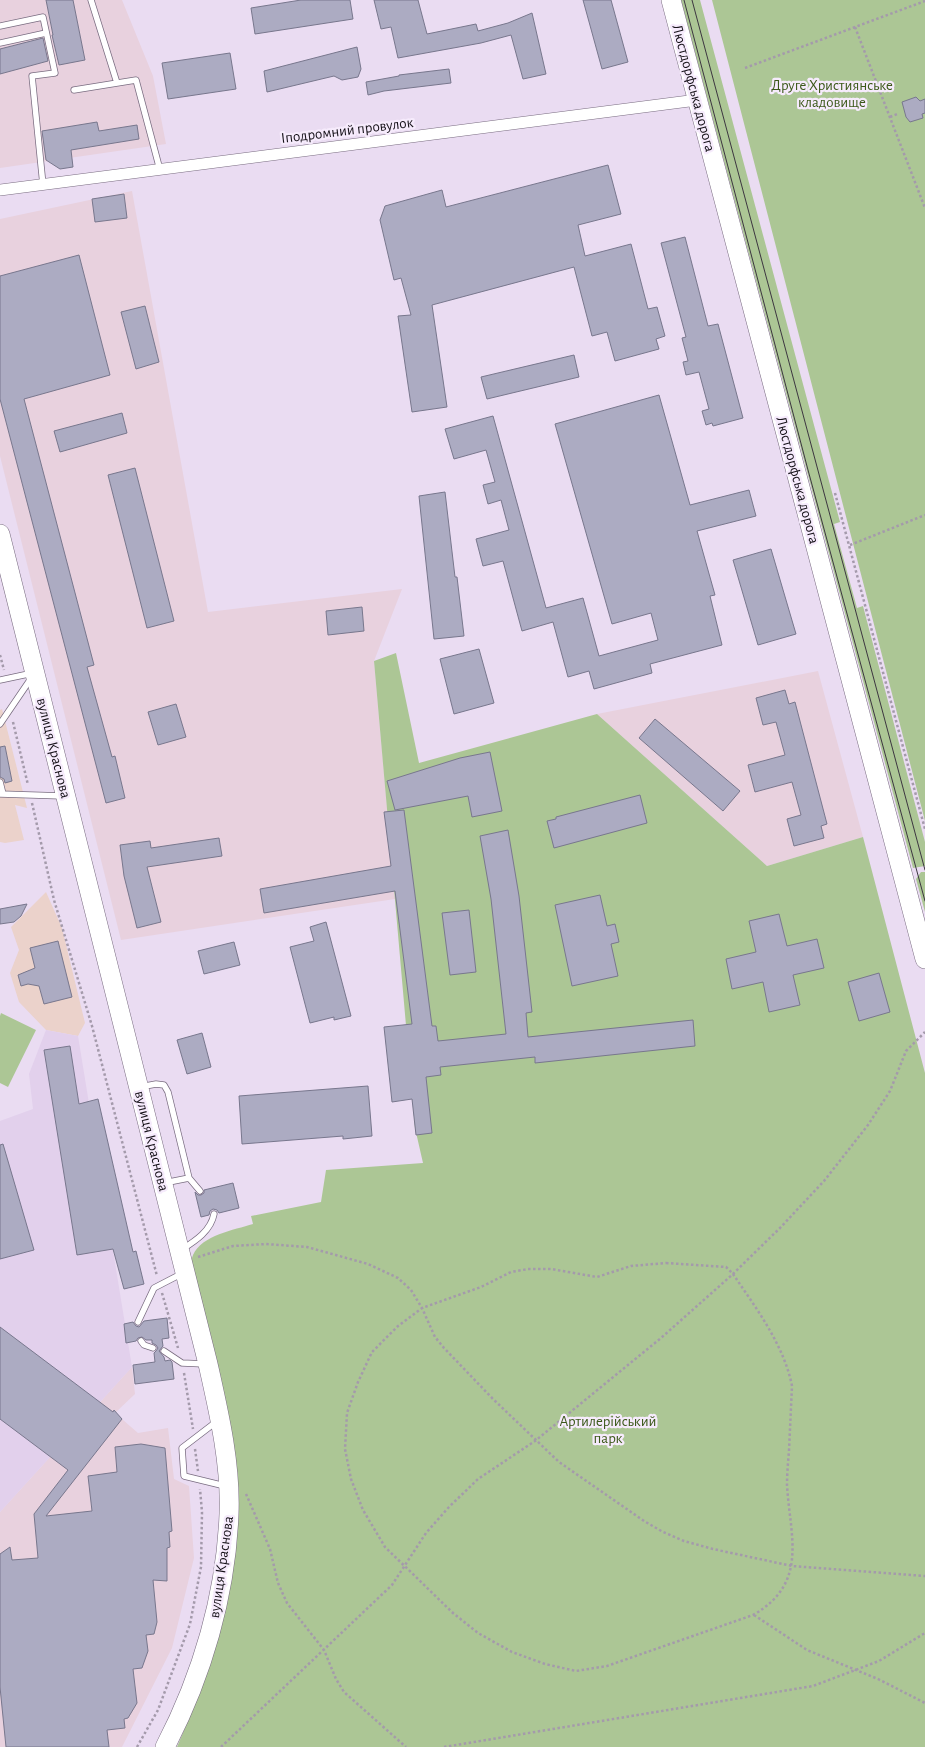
<svg xmlns="http://www.w3.org/2000/svg" width="925" height="1747" viewBox="0 0 925 1747" font-family="'Alegreya Sans',sans-serif">
  <rect width="100%" height="100%" fill="#eadcf2"/>
  <path fill="#ebd2cb" d="M2,709L27,808L15,805L24,840L5,843L0,842V710Z
    M46,892L62,928L85,1023L78,1036L46,1030L19,1002L10,973L19,950L11,927Z"/>
  <path fill="#e8d1de" d="M0,0H122L153,76L166,144L0,168Z
    M132,191L208,612L402,589L374,661L395,899L121,940L0,456V219Z
    M818,671L863,837L767,866L597,714Z
    M132,1367L135,1394L115,1413L138,1433L168,1428L174,1479L189,1486L194,1558L172,1648L122,1747H0V1512Z"/>
  <path fill="#e2d0ec" d="M46,1030L78,1036L132,1367L0,1512V1121L33,1109L29,1074Z"/>
  <path fill="#acc695" d="M681,0H700L840,522L834,524L857,608L863,606L925,842V866L913,868Z
    M712,0H925V821Z
    M396,653L419,763L597,714L767,866L863,837L925,1073V1747H177L198,1697L232,1558L189,1271C190,1266 191,1260 193,1255C202,1235 234,1230 253,1224L251,1216L321,1202L326,1170L423,1163L415,1128L374,661Z
    M921,872H925V912L916,879Z
    M1,1013L36,1030L8,1087L0,1083V1016Z"/>
  <path fill="#acabc2" stroke="#78778d" d="M46,0H73L85,60L59,65L52,35H53Z
    M301,0H350L353,19L255,34L251,8Z
    M374,0H418L427,34L476,24L478,31L508,23L532,13L546,74L523,79L511,35L481,43L398,58L391,27L381,29Z
    M583,0H611L628,62L602,69Z
    M43,38L48,61L0,74V49Z
    M357,47L361,69L358,77L342,80L334,76L267,92L264,71Z
    M230,53L236,89L168,99L162,63Z
    M449,69L451,83L384,91L368,95L366,82L399,76V75Z
    M916,97L920,101L925,99V113L922,114L923,118L910,122L906,117L902,102Z
    M97,122L99,131L137,125L139,139L71,150L73,167L60,169L46,160L42,131Z
    M608,165L621,214L578,225L585,256L631,244L648,309L657,307L665,336L656,339L659,349L615,361L607,332L592,336L574,267L432,305L447,407L412,412L398,316L411,315L401,278L394,280L380,220L385,206L442,190L446,207Z
    M124,194L127,218L95,222L92,199Z
    M685,237L708,326L718,324L743,418L713,426L712,423L706,425L702,411L709,409L699,372L686,375L683,362L688,361L682,338L686,337L661,243Z
    M79,255L110,375L24,399L94,665L87,667L112,757L115,756L125,798L106,803L0,399V276Z
    M145,306L159,362L136,369L121,312Z
    M574,355L579,377L487,399L481,377Z
    M659,395L690,505L749,490L756,516L697,531L715,595L710,596L722,645L650,664L652,673L594,689L589,671L568,677L553,622L522,631L503,561L483,566L476,539L509,530L501,500L488,504L483,485L495,482L486,450L454,459L445,429L493,416L546,608L583,598L599,656L658,640L651,613L612,624L555,424Z
    M122,413L127,433L60,452L54,431Z
    M135,468L174,621L147,628L108,475Z
    M445,492L455,577H457L464,636L434,639L419,496Z
    M771,549L796,634L758,645L733,560Z
    M362,607L364,631L328,635L326,611Z
    M479,649L494,703L454,714L440,659Z
    M785,690L789,704L795,702L827,824L821,826L824,838L794,846L787,819L801,815L792,782L755,792L748,765L785,755L776,722L763,725L756,698Z
    M176,704L186,737L158,745L148,712Z
    M655,719L740,791L723,811L639,738Z
    M5,746L12,781L5,783L4,779L0,777V747Z
    M490,752L502,811L472,817L468,796L395,810L387,781L460,758Z
    M640,795L647,823L554,848L547,821L556,819V817Z
    M404,810L432,1026H436L438,1041L506,1034L491,899L480,836L508,830L519,896L532,1012L526,1013L528,1037L693,1020L695,1046L535,1063V1057L440,1067L441,1075L426,1077L432,1133L416,1135L412,1099L392,1102L384,1027L412,1024L395,891L264,913L260,889L391,866L384,812Z
    M219,838L222,856L147,867L161,922L137,928L124,876L120,845L150,841L151,848Z
    M600,895L607,926L615,924L619,942L611,944L618,976L572,986L555,905Z
    M27,904L21,916L14,922L0,924V909Z
    M469,910L476,972L450,975L442,913Z
    M779,914L787,946L817,939L824,968L793,975L800,1005L769,1012L763,982L732,989L726,959L756,952L749,921Z
    M326,922L351,1016L334,1020V1017L310,1023L290,947L314,941L310,927Z
    M58,941L72,997L44,1004L39,986L28,984L21,986L18,975L35,968L30,948Z
    M234,942L240,965L204,974L198,951Z
    M879,973L890,1012L859,1021L848,982Z
    M202,1033L211,1067L187,1074L177,1040Z
    M70,1046L79,1104L98,1099L133,1252L136,1251L144,1284L124,1289L113,1249L77,1255L44,1050Z
    M368,1086L372,1136L343,1139V1136L242,1144L239,1096Z
    M3,1144L34,1250L0,1259V1145Z
    M233,1183L239,1208L219,1213L217,1210L213,1209L210,1211L209,1215L201,1217L195,1192L198,1195H201L204,1193V1190Z
    M167,1318L169,1338L162,1339L163,1346L159,1351L164,1357L165,1361L170,1360L172,1362L174,1379L135,1384L133,1365L155,1362L154,1353L156,1351L158,1348L156,1345L152,1343V1340H146L142,1337L138,1338L136,1341L126,1343L124,1324L133,1322L136,1326L139,1327L144,1321Z
    M0,1327L113,1412L114,1410L122,1419L46,1516L92,1511L88,1476L117,1472L115,1447L141,1444L165,1448L172,1531L169,1532L170,1547L167,1548V1581L153,1580L157,1622L154,1634L146,1635L148,1651L142,1668L133,1669L137,1703L128,1718L124,1719L125,1728L107,1730L109,1747H6L0,1687V1554L10,1547L12,1560L38,1558L34,1514L68,1470L0,1419Z"/>
  <g fill="none" stroke-linecap="round" stroke-linejoin="round">
    <defs>
      <path id="service" d="M91,0L117,83
        M0,26L43,17L55,73L32,76L43,185
        M0,43L46,33
        M74,90L136,80L160,170
        M0,680L33,673
        M0,724L32,677
        M0,782L3,794
        M0,794L63,796
        M140,1087L156,1084L164,1085L168,1092L189,1178L200,1191
        M164,1183L189,1178
        M181,1250C195,1241 211,1231 214,1214
        M138,1322L154,1288L183,1273
        M141,1341L144,1345L153,1348
        M164,1351L182,1363L205,1364
        M216,1422L182,1448L184,1476L225,1486"/>
      <path id="minor" d="M0,190L697,100"/>
      <path id="primary" d="M671,0L925,959
        M0,534L208,1364C219,1413 231,1464 229,1514C226,1595 202,1676 165,1747"/>
    </defs>
    <use href="#service" stroke="#796c80" stroke-width="7"/>
    <use href="#minor" stroke="#796c80" stroke-width="12"/>
    <use href="#primary" stroke="#796c80" stroke-width="20"/>
    <path stroke="#a49aab" stroke-width="2.5" stroke-dasharray="2.5 2.5" stroke-linecap="butt" d="M855,27L925,208
      M745,68L925,1
      M890,117L897,114
      M835,493L925,829
      M850,545L925,515
      M0,655L4,670
      M13,722L28,785
      M32,803L54,900L92,1026L157,1276
      M198,1257L233,1246L266,1244L307,1247L368,1264L398,1278L411,1290L422,1308L435,1337L444,1348L493,1399L559,1462L644,1521L663,1532L684,1541L713,1549L792,1566L925,1576
      M666,1263L726,1267L733,1274C756,1308 784,1345 792,1386C791,1407 790,1429 789,1451C788,1462 787,1474 787,1485C790,1537 809,1583 753,1615L607,1666L576,1671L545,1664L512,1652L478,1633L453,1613L385,1547L363,1510L351,1479L345,1449L347,1413L358,1382L372,1352L398,1326L422,1308L481,1287L511,1272L528,1269H551L597,1277L631,1266Z
      M162,1293L178,1348
      M184,1373L193,1429
      M195,1449L198,1471
      M246,1494L270,1549L278,1583L287,1603L324,1650L336,1679L344,1692L406,1747
      M754,1615L807,1650L878,1679L925,1703
      M137,1747L158,1710L190,1624L201,1567L202,1512L200,1489
      M221,1747L392,1585L426,1533L449,1507L478,1479L535,1441L661,1338L733,1274L780,1228L824,1181L868,1125L890,1091L906,1051L925,1032
      M444,1747L813,1686L879,1661L925,1633"/>
    <use href="#service" stroke="#fff" stroke-width="5.5"/>
    <use href="#minor" stroke="#fff" stroke-width="11"/>
    <use href="#primary" stroke="#fff" stroke-width="19"/>
    <path stroke="#3c3640" stroke-width="1" d="M684,0L808,470L925,901
      M692,0L925,870"/>
  </g>
  <g text-anchor="middle" stroke-width="4.5" stroke-linejoin="round" paint-order="stroke">
    <g font-size="15" fill="#3c591a" stroke="#f6ebfc">
      <text x="832" y="90">Друге Християнське<tspan x="832" dy="17">кладовище</tspan></text>
      <text x="608" y="1426">Артилерійський<tspan x="608" dy="17">парк</tspan></text>
    </g>
    <g font-size="15" fill="#161219" stroke="#f6ebfc">
      <text transform="translate(694 88) rotate(75)" y="5">Люстдорфська дорога</text>
      <text transform="translate(347 130) rotate(-7)" y="5">Іподромний провулок</text>
      <text transform="translate(798 480) rotate(75)" y="5">Люстдорфська дорога</text>
      <text transform="translate(54 748) rotate(76)" y="5">вулиця Краснова</text>
      <text transform="translate(152 1141) rotate(76)" y="5">вулиця Краснова</text>
      <text transform="translate(221 1567) rotate(-82)" y="5">вулиця Краснова</text>
    </g>
  </g>
</svg>
